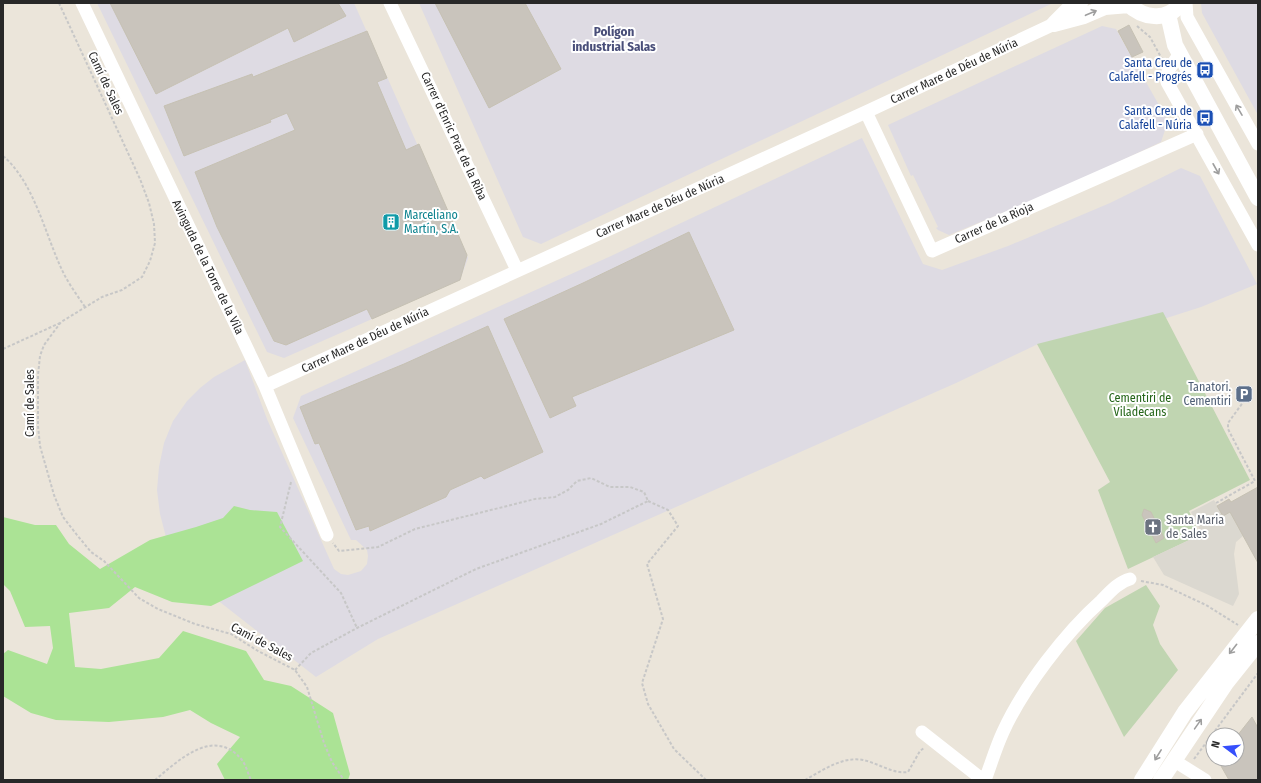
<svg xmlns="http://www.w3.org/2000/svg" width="1261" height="783" viewBox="0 0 1261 783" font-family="'Fira Sans Condensed',sans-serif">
  <rect width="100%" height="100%" fill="#ebe5da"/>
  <path fill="#dedbe3" d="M97,3H354L468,258L460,280L284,358L267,352Z
    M419,3H1053L541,244L523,237Z
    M1201,3H1258V115L1202,13Z
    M1102,26L1116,29L1168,121L1161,142L1065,187L949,235L938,230L936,228L938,227L913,175L911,176L888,125Z
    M862,138L923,264L942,270L1008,246L1110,203L1181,168L1200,176L1257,284L1201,307L1148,324L1040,348L1038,344L956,383L378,639L316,677L198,585L166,537L160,514L157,490L159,467L164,443L173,421L187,401L200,388L214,377L245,360L267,419L334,569L341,574L348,575L361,571L367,564L368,556L367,550L356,540H351L293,418L301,396L611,256Z"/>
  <path fill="#abe395" d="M234,506L250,510L277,512L303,561L211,606L172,602L135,587L109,608L69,613L75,667L101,669L159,658L183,631L246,651L264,680L291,686L333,713L350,774L348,780H225L217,764L240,737L211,723L190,710L163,717L109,722L56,720L31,713L3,696V654L8,650L47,664L53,648L50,626L25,627L10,591L3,584V517L35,525H56L69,544L100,569L150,540L196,527L223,518Z"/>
  <path fill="#c0d5b1" d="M1163,312L1250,480L1189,511L1200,535L1128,569L1098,490L1110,482L1037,344Z
    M1146,585L1160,606L1153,625L1160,644L1178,670L1124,737L1076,641L1105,608Z"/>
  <path fill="#dbd8d0" d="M1258,493L1243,536L1236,542L1234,554L1239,594L1233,606L1164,575L1153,557L1202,534L1191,512L1214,500L1222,514Z"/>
  <path fill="#c9c4bc" stroke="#c6c1b3" d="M110,3H338L346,16L294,42L288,28L156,94Z
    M435,3H525L561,69L489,108Z
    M1129,25L1143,52L1132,57L1118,31Z
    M367,31L387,78L377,82L406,150L419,144L467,255L460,280L372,319L367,309L286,345L274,341L217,227L195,172L295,130L287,113L270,120L271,122L184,156L164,106L252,74L253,77Z
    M689,232L734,330L572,397L576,406L550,418L504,319L583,283Z
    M488,326L543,452L484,479L481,476L450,490L446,497L370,531L369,526L356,530L319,443L315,444L300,407L404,364Z
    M1258,487V563L1230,512L1223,516L1217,506L1229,499L1231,502Z
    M1144,509L1151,512L1164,538L1156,543L1142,515Z
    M1252,717L1258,728V780H1229L1217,759H1237V736Z"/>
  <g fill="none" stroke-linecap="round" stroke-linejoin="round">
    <path stroke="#c7c7c7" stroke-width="2" stroke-dasharray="3 2" stroke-linecap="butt" d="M59,3L140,179L149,203L154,224L155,243L150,261L142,277L122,290L102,297L61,322L44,345L40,356L38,375V426L40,446L54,495L63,517L77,535L91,552L104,561L139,598L158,609L195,624L231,634L258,651L295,670L307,687L324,743L332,762L344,780
      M1137,26L1150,37L1162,59
      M3,156C34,182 45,234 62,270C68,283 77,295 85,307
      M3,349L60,323
      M291,482L280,527L341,593L357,628
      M648,501L668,510L678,526L647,564L663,619L642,683L648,704L674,749L706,780
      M1216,503L1255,481L1228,429V423L1244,401
      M1141,581L1163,585L1206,605L1238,625
      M295,670L311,653L357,628L476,569L601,524L648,501L644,492L630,487H610L591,478L577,481L568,490L555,497L535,499L415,529L378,547L339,551L333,543
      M1194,759L1258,673
      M155,780C179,760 214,726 242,760C246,765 248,774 251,780
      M805,780C823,770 843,756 863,760C878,763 892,774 908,772L920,751L924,748"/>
    <path stroke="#fff" stroke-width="13" d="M82,3L265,386L327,535
      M390,3L517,270
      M1186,3L1187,17L1192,26L1258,144
      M1180,53L1168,71L1167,82L1258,245
      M866,112L932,251L1197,134
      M265,386L866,112L1054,24
      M922,732L983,780
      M1173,760L1205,780
      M985,780C991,764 996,747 1003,732C1023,688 1065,633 1101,601C1109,593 1118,582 1130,579"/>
    <path stroke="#fff" stroke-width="16" d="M1127,3C1142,18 1167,23 1181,3
      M1168,14L1175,45L1258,198
      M1055,23L1069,9L1080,3
      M1054,24L1084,16L1105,7L1129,5
      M1142,780L1185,712L1258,619
      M1161,780L1226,683L1258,643"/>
  </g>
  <defs><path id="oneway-shaft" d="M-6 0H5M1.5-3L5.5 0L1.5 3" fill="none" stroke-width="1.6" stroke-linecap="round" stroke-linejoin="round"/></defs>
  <g stroke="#9e9e9e">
    <use href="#oneway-shaft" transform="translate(1091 13) rotate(-23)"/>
    <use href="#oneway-shaft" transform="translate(1239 110) rotate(-120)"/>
    <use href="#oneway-shaft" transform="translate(1216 169) rotate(61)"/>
    <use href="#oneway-shaft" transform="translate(1233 649) rotate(128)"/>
    <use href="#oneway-shaft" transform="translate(1198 724) rotate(-55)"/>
    <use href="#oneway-shaft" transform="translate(1158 755) rotate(122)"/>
  </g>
  <defs>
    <symbol id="bus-square" viewBox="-11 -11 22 22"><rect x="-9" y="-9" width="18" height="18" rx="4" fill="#1a4fb4" stroke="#fff"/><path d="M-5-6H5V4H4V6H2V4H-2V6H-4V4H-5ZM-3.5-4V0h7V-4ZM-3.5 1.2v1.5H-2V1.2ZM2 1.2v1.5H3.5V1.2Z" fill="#fff"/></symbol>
    <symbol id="building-square" viewBox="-11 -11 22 22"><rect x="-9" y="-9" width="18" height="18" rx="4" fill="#0f9aa8" stroke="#fff"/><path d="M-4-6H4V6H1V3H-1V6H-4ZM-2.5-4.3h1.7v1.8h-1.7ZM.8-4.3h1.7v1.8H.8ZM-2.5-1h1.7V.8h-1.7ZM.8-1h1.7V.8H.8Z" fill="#fff"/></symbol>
    <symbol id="parking-square" viewBox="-11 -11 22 22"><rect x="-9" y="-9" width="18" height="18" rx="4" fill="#5c6f8a" stroke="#fff"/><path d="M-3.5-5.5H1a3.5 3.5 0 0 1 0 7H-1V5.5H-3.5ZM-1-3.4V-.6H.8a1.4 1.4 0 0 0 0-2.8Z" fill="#fff"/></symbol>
    <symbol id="church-square" viewBox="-11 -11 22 22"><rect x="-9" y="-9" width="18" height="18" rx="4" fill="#6b7280" stroke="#fff"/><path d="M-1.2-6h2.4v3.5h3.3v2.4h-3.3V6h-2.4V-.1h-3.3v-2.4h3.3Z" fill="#fff"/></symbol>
  </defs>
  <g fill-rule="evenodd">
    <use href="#bus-square" x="1195" y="60" width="20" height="20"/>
    <use href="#bus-square" x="1195" y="108" width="20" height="20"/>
    <use href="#building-square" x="381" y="212" width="20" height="20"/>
    <use href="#parking-square" x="1234" y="384" width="20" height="20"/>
    <use href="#church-square" x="1143" y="517" width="20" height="20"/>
  </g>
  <g text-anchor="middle" stroke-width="4" stroke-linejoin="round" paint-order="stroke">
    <g font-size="12" fill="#164399" stroke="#fff" text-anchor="end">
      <text x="1192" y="67">Santa Creu de<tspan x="1192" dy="14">Calafell - Progrés</tspan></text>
      <text x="1192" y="115">Santa Creu de<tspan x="1192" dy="14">Calafell - Núria</tspan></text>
    </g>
    <g font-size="12" fill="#282828" stroke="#fff">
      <text transform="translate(954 71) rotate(-25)" y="4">Carrer Mare de Déu de Núria</text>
      <text transform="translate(106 83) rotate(65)" y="4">Camí de Sales</text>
      <text transform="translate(454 136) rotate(65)" y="4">Carrer d'Enric Prat de la Riba</text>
      <text transform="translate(660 206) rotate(-24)" y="4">Carrer Mare de Déu de Núria</text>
      <text transform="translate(994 223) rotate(-24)" y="4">Carrer de la Rioja</text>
      <text transform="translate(208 267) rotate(64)" y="4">Avinguda de la Torre de la Vila</text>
      <text transform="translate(365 340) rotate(-25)" y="4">Carrer Mare de Déu de Núria</text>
      <text transform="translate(30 403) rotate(-90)" y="4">Camí de Sales</text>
      <text transform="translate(262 642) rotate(28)" y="4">Camí de Sales</text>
    </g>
    <g font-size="12" fill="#0d838f" stroke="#fff" text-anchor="start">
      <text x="404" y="219">Marceliano<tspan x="404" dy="14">Martín, S.A.</tspan></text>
    </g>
    <g font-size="12" fill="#4e5e75" stroke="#fff" text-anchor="end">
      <text x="1231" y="391">Tanatori.<tspan x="1231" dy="14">Cementiri</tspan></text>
    </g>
    <g font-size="12" fill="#246518" stroke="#fff">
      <text x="1140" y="402">Cementiri de<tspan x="1140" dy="14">Viladecans</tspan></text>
    </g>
    <g font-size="12" fill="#5b616d" stroke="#fff" text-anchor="start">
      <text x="1166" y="524">Santa Maria<tspan x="1166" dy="14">de Sales</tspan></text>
    </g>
    <g font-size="13" font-weight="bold" fill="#494e79" stroke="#fff">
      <text x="614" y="36">Polígon<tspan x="614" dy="15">industrial Salas</tspan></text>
    </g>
  </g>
  <rect width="1261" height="783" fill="none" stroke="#282828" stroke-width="8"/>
  <g transform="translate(1225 747) rotate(286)"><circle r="19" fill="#ffffff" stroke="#a9a9a9"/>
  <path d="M0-3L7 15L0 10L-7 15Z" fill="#364ffc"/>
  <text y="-6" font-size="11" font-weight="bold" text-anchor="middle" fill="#282828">N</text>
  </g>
</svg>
